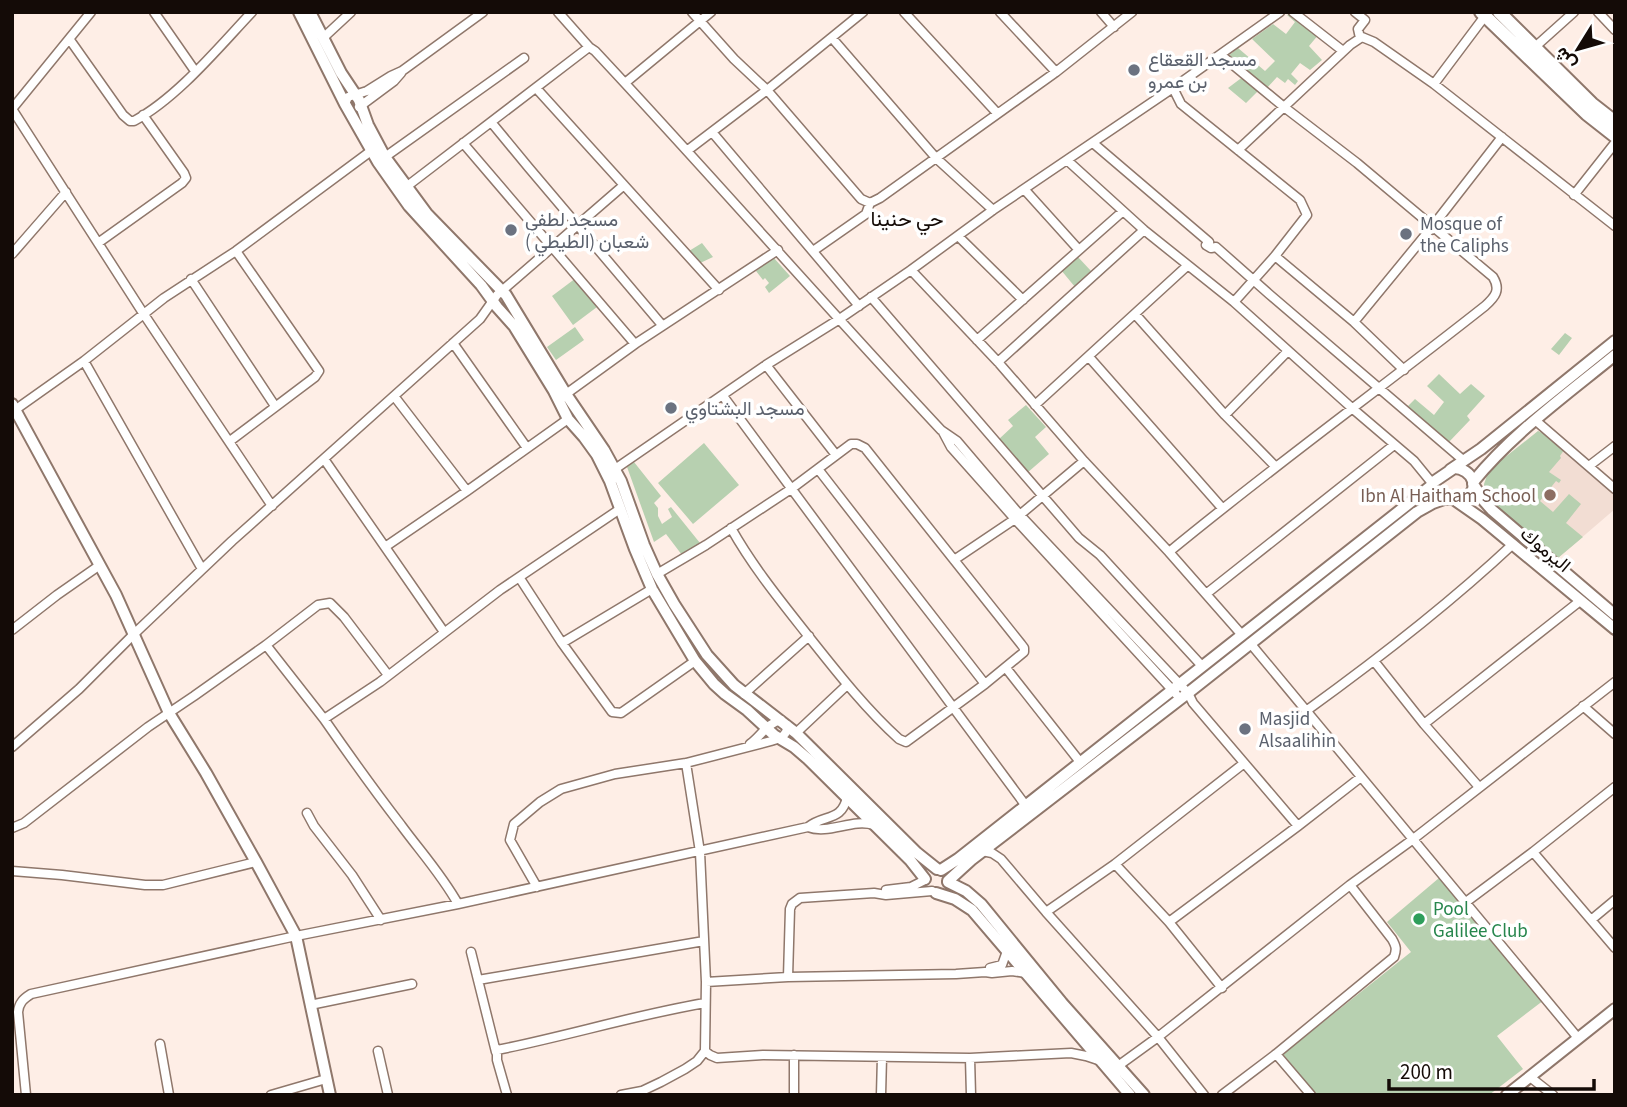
<svg xmlns="http://www.w3.org/2000/svg" width="1627" height="1107" viewBox="0 0 1627 1107" font-family="'Source Sans 3',Vazirmatn,sans-serif">
  <rect width="100%" height="100%" fill="#feeee6"/>
  <path fill="#f2ddd3" d="M1538,431L1544,434L1615,494V509L1558,558L1489,501L1485,493L1486,477Z"/>
  <path fill="#b7d0b0" d="M1291,12L1319,34L1309,46L1322,60L1310,70L1300,63L1291,74L1298,81L1295,85L1288,79L1285,83L1277,77L1266,89L1227,57L1238,48L1265,71L1275,61L1252,39L1273,24L1286,34L1295,22L1287,15Z
    M1244,76L1259,90L1246,103L1228,88Z
    M702,243L713,257L698,264L689,251Z
    M1077,256L1092,272L1075,287L1061,270Z
    M773,257L790,276L769,293L765,287L769,283L765,278L763,280L756,271Z
    M576,278L597,307L573,325L552,296Z
    M575,327L584,340L556,360L547,347Z
    M1565,333L1572,338L1559,355L1551,349Z
    M1439,374L1460,394L1471,384L1485,396L1467,416L1470,420L1448,443L1406,408L1415,399L1434,415L1444,402L1427,386Z
    M1026,405L1046,427L1035,437L1049,454L1027,473L998,440L1013,426L1008,420Z
    M1538,431L1544,434L1564,450L1560,456L1561,458L1549,472L1561,480L1559,483L1556,481L1540,501L1553,512L1569,494L1581,504L1566,523L1583,537L1558,558L1489,501L1485,493L1484,484L1489,470Z
    M704,443L739,485L693,524L658,483Z
    M634,462L661,496L654,503L658,508V516L662,524L672,517L668,509L671,507L700,543L682,555L666,534L654,542L627,467Z
    M1439,878L1544,1000L1497,1036L1523,1069L1489,1095H1316L1283,1054L1411,952L1387,922Z"/>
  <g fill="none" stroke-linecap="round" stroke-linejoin="round">
    <defs>
      <path id="street" d="M154,12L195,71
        M558,12L589,47L595,51C712,176 824,305 941,430L957,441L1020,515L1188,693L1193,703L1298,826
        M692,12L734,59L767,90L861,199L870,203
        M904,12L997,113
        M1000,12L1056,72
        M1101,12L1114,27
        M1293,12L1343,51
        M1355,12L1365,20L1358,29L1360,38
        M1598,12L1615,30
        M323,38L351,12
        M832,38L936,158L993,210
        M70,40L123,115L130,121H134C177,98 218,48 252,12
        M1535,47L1574,12
        M625,83L711,12
        M1434,84L1485,16
        M536,88L719,290
        M1173,88L1181,104L1300,200L1307,215L1275,256L1234,302
        M345,104L348,97L367,91L391,76L402,71L483,12
        M359,107L394,81L401,73
        M12,109L143,313L272,506
        M12,109L91,12
        M491,122L529,168L662,325
        M712,132L859,306
        M463,143L635,344
        M1093,143L1209,242L1206,245L1211,248L1216,247L1269,294L1463,460
        M688,150L767,90L863,12
        M1238,150L1350,45L1362,37L1374,42L1434,84L1615,226
        M385,157L524,58
        M1068,161L1144,230L1234,302L1353,409L1414,461L1432,483
        M406,187L589,47
        M1024,189L1079,250
        M1574,195L1615,143
        M958,236L1023,300
        M98,243L182,183L186,178L184,173L143,115
        M813,251L866,214L870,203L880,198L1056,72L1132,12
        M12,254L66,192
        M1275,256L1354,322L1404,370
        M911,270L998,362L1084,461L1169,552L1242,635
        M191,279L275,406
        M871,297L1079,538L1100,555L1202,666
        M1135,314L1225,415L1276,467
        M1354,322L1432,227L1502,137
        M977,340L1122,212
        M453,343L527,448
        M1089,357L1222,508
        M84,361L202,569
        M998,362L1144,230
        M766,365L836,455
        M566,394L635,344L778,250
        M394,396L467,491
        M723,396L1029,810
        M1035,405L1187,266
        M12,412L84,361L164,298L236,251L371,151
        M1225,415L1288,351
        M1535,420L1615,489
        M943,432L951,447L1015,519L1176,694
        M230,441L315,377L319,371L236,251
        M324,459L444,632
        M1589,466L1615,446
        M615,469L766,365L838,320L911,270L993,210L1173,88L1280,12
        M818,469L985,684
        M385,547L467,491L568,419
        M1169,552C1272,467 1380,389 1485,306C1495,297 1501,290 1493,277L1357,163L1284,107L1221,55
        M954,560L1015,519L1084,461
        M657,574L706,545L791,489L851,444H857L865,448L1021,644L1024,648V652L985,684L906,742L899,739C867,710 840,676 813,642C784,605 754,569 731,528
        M519,577L562,643L612,712L621,713L695,661
        M1206,594L1394,445
        M12,630L57,595L100,565
        M562,643L652,589
        M1250,643L1578,1038
        M266,645L318,605L330,603L344,617L388,675
        M1374,661L1424,724L1479,787
        M1006,668L1080,762
        M744,694L809,636
        M1583,706L1615,734
        M1306,711C1378,659 1448,605 1513,544
        M324,719C349,755 374,790 401,825C420,851 442,875 458,904
        M1424,724L1580,601
        M796,733L847,685
        M750,744C761,736 767,723 781,720
        M12,747L79,689L134,634L232,541L480,319L497,295L624,185
        M307,813L314,826L352,875L381,920
        M808,827C829,835 852,818 874,825
        M12,828L24,823L148,727L194,696L266,645L324,719L380,682L500,590L620,509
        M982,851L992,853L1001,859L1046,912L1158,1037L1204,1095
        M1533,852L1615,948
        M1115,864L1169,922L1222,988
        M12,871L62,875L145,885H163L256,862
        M537,887L510,840L514,824L540,802L561,789L615,774L686,763L771,741C780,738 788,736 787,725
        M886,890L911,887L925,880
        M1466,902L1533,852L1615,787
        M1046,912L1115,864L1243,764
        M1591,920L1615,900
        M1169,922L1298,826L1361,777
        M471,952L496,1052
        M990,968L1002,965L1007,951
        M788,977L790,909L792,904L800,898L874,893L886,895L932,891
        M478,980L704,941
        M706,982L788,977L956,974L985,972L992,973L1012,971L1026,973
        M310,1005L412,984
        M160,1044L169,1095
        M378,1051L388,1095
        M705,1051L710,1055L717,1058L763,1055L970,1058L1071,1053L1086,1056L1098,1060
        M1276,1054L1311,1095
        M794,1055V1095
        M970,1058L971,1095
        M1118,1066L1158,1037L1350,885L1412,840L1615,682
        M1530,1077L1553,1095
        M26,1095L18,1012C19,1003 23,999 31,994L296,936L458,904L808,827C824,814 842,822 847,797
        M271,1095L326,1079
        M507,1095L497,1060V1050C567,1036 635,1015 705,1003
        M621,1095L642,1091L661,1082L685,1069L697,1061L705,1051L706,982L700,852L686,763
        M881,1095L882,1057
        M1222,1095L1276,1054L1394,957C1397,949 1396,946 1392,939L1350,885"/>
      <path id="secondary" d="M299,12L345,104L378,162L409,206L481,285L497,307L514,326L554,391L568,419L584,437L597,455L610,481L635,549L652,589L695,661L714,684L725,694L747,710L774,735L794,747L808,759L910,860L925,879
        M310,12L341,73L359,100L368,125L385,157L427,214L506,295L566,394L604,450L621,481L644,545L657,574L674,604L707,655L734,685L796,733L917,853L937,869
        M12,404L116,595L169,713L206,773L256,862L296,936L330,1095
        M1454,468C1472,468 1482,490 1464,498C1456,501 1443,498 1435,497L1431,492L1432,483Z
        M1450,470L1481,449L1615,341
        M1473,482C1513,433 1566,395 1615,355
        M1473,484L1484,501L1492,510L1615,615
        M1452,498L1482,519L1615,629
        M941,870L958,859L1431,486
        M948,881L971,860L1188,693L1417,512L1433,503L1447,498
        M948,882L966,891L981,904L1062,1003L1144,1095
        M936,893L955,899L972,910L1130,1095
        M1507,1095L1615,1009"/>
      <path id="primary" d="M1481,12L1587,114L1615,136
        M1499,12L1592,104L1615,122"/>
    </defs>
    <use href="#street" stroke="#8f776b" stroke-width="11"/>
    <use href="#secondary" stroke="#8f776b" stroke-width="14"/>
    <use href="#primary" stroke="#8f776b" stroke-width="16"/>
    <use href="#street" stroke="#fff" stroke-width="8"/>
    <use href="#secondary" stroke="#fff" stroke-width="10"/>
    <use href="#primary" stroke="#fff" stroke-width="12"/>
  </g>
  <g fill="#6b7280" stroke="#fff" stroke-width="2.5">
    <circle cx="1134" cy="70" r="7"/>
    <circle cx="511" cy="230" r="7"/>
    <circle cx="1406" cy="234" r="7"/>
    <circle cx="671" cy="408" r="7"/>
    <circle cx="1245" cy="729" r="7"/>
  </g>
  <circle fill="#8d6e63" stroke="#fff" stroke-width="2.5" cx="1550" cy="495" r="7"/>
  <circle fill="#2e9e5b" stroke="#fff" stroke-width="2.5" cx="1419" cy="919" r="7"/>
  <g text-anchor="middle" stroke-width="7" stroke-linejoin="round" paint-order="stroke">
    <g font-size="19" fill="#5b616d" stroke="#fff" text-anchor="start">
      <text x="1148" y="66">مسجد القعقاع<tspan x="1148" dy="22">بن عمرو</tspan></text>
      <text x="525" y="226">مسجد لطفي<tspan x="525" dy="22">شعبان (الطيطي )</tspan></text>
      <text x="1420" y="230">Mosque of<tspan x="1420" dy="22">the Caliphs</tspan></text>
      <text x="685" y="415">مسجد البشتاوي</text>
      <text x="1259" y="725">Masjid<tspan x="1259" dy="22">Alsaalihin</tspan></text>
    </g>
    <g font-size="19" fill="#785e54" stroke="#fff" text-anchor="end">
      <text x="1536" y="502">Ibn Al Haitham School</text>
    </g>
    <g font-size="19" fill="#140b07" stroke="#fff">
      <text transform="translate(1546 549) rotate(40)" y="7">اليرموك</text>
    </g>
    <g font-size="19" fill="#27864d" stroke="#fff" text-anchor="start">
      <text x="1433" y="915">Pool<tspan x="1433" dy="22">Galilee Club</tspan></text>
    </g>
    <g font-size="21" fill="#140b07" stroke="#fff">
      <text x="907" y="226">حي حنينا</text>
    </g>
  </g>
  <rect width="1627" height="1107" fill="none" stroke="#140b07" stroke-width="28"/>
  <g transform="translate(1578 49) rotate(233)" stroke="#ffffff" stroke-width="5" paint-order="stroke">
  <path d="M0-5L12 26L0 18L-12 26Z" fill="#140b07"/>
  <text y="-10" font-size="19" font-weight="bold" text-anchor="middle" fill="#140b07">ش</text>
  </g>
  <path d="M1389 1079v10h205v-10" fill="none" stroke="#140b07" stroke-width="3.5"/>
  <text x="1400" y="1079" font-size="21" fill="#140b07" stroke="#ffffff" stroke-width="5" paint-order="stroke">200 m</text>
</svg>
